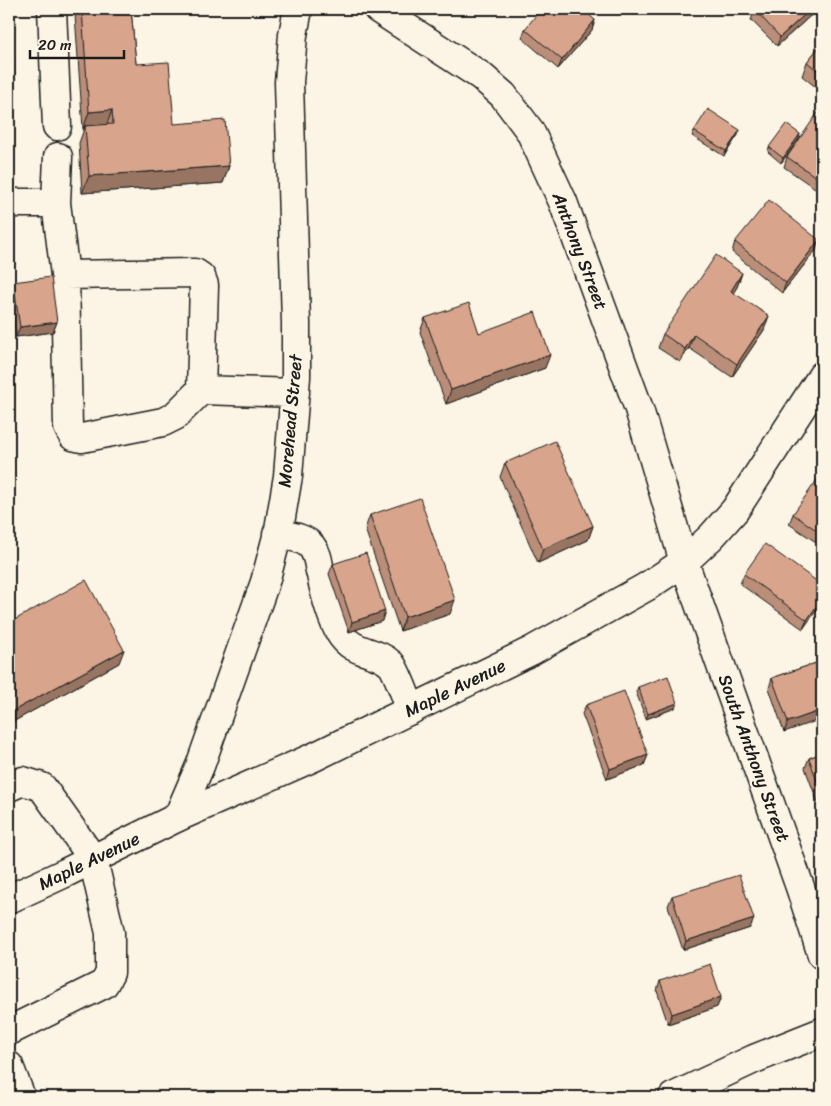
<svg xmlns="http://www.w3.org/2000/svg" width="831" height="1106" viewBox="0 0 831 1106" font-family="Sriracha,sans-serif">
  <rect width="100%" height="100%" fill="#fcf5e5"/>
  <filter id="ink" filterUnits="userSpaceOnUse"><feTurbulence type="fractalNoise" baseFrequency=".02" numOctaves="2"/><feDisplacementMap in="SourceGraphic" scale="10" xChannelSelector="R" yChannelSelector="G"/><feConvolveMatrix kernelMatrix="1 2 1 2 8 2 1 2 1" color-interpolation-filters="sRGB"/></filter>
  <g filter="url(#ink)">
    <g fill="none" stroke-linecap="round" stroke-linejoin="round">
      <defs>
        <path id="minor" d="M52,9L57,126
          M378,9L481,76L503,95L530,131L563,202L639,409L684,562
          M9,203H56L58,157
          M56,203L65,275L195,273L201,277L204,285L201,390L295,393
          M65,275L68,427L73,436L82,438L163,422L175,416L201,390
          M277,534C288,536 305,537 312,547C319,556 318,565 321,575C325,594 331,617 340,633C353,655 375,649 391,664C397,671 407,700 411,710
          M9,787L23,781L42,787L93,859L110,933V973L104,984L9,1031
          M178,817L200,766L265,582L279,529L288,476L296,377V323L289,82L293,35L298,9
          M9,1066L21,1097
          M673,1097L754,1059L822,1032"/>
        <path id="major" d="M684,562L800,887L822,955
          M9,899L65,873L178,817L314,757L531,651L646,587L684,562L711,537L735,510L822,376"/>
      </defs>
      <use href="#minor" stroke="#1c1c1c" stroke-width="31"/>
      <use href="#major" stroke="#1c1c1c" stroke-width="31"/>
      <use href="#minor" stroke="#fcf5e5" stroke-width="28"/>
      <use href="#major" stroke="#fcf5e5" stroke-width="28"/>
    </g>
    <path fill="#ba8e78" stroke="#1c1c1c" d="M77,9H131L136,64L174,124L229,166L223,183L82,193L79,143L84,129H83L75,15Z
      M756,9H818L777,46L751,20L755,10Z
      M595,20L592,30L558,69L522,38L525,29Z
      M822,43V92L802,76L807,62Z
      M822,114V193L784,167L787,157Z
      M694,131L738,135L724,156L692,136Z
      M799,139L781,163L768,152L769,147Z
      M735,242L816,250L782,293L732,252Z
      M742,273L737,287L733,293L764,330L732,377L689,348L680,362L658,348L663,334Z
      M13,282L57,322L53,332L16,337L10,292Z
      M425,318L479,333L545,368L446,404L420,332Z
      M505,463L593,526L588,540L538,563L500,477Z
      M822,479V546L789,524L793,514Z
      M370,515L450,614L400,631L365,529Z
      M333,564L382,621L349,632L329,574Z
      M744,574L822,585L803,629L740,584Z
      M9,623L119,663L9,724Z
      M822,661L784,732L769,688L772,678Z
      M638,687L675,708L646,719L636,692Z
      M586,705L648,755L644,765L607,779L582,714Z
      M822,753V814L805,768L809,758Z
      M672,896L750,928L683,950L668,906Z
      M660,981L721,997L717,1007L668,1024L657,991Z"/>
    <path fill="#977462" stroke="#1c1c1c" d="M811,9H818L777,46L780,37Z
      M595,20L592,30L558,69L562,60Z
      M9,81H15L12,90L9,91Z
      M112,110L106,127L85,126L84,129H83L89,112Z
      M740,130L738,135L724,156L726,151Z
      M800,134L799,139L781,163L783,158Z
      M229,166L223,183L82,193L89,176Z
      M819,240L816,250L782,293L786,283Z
      M742,273L737,287L726,305L731,291Z
      M769,316L764,330L732,377L737,364Z
      M57,322L53,332L16,337L20,327Z
      M694,334L689,348L680,362L685,349Z
      M550,355L545,368L446,404L451,390Z
      M593,526L588,540L538,563L543,549Z
      M822,598V603L803,629L807,620Z
      M455,600L450,614L400,631L405,617Z
      M385,611L382,621L349,632L352,622Z
      M124,650L119,663L9,724V719L11,712Z
      M677,703L675,708L646,719L648,714Z
      M822,710V719L784,732L788,722Z
      M648,755L644,765L607,779L610,769Z
      M754,919L750,928L683,950L686,941Z
      M721,997L717,1007L668,1024L672,1014Z"/>
    <path fill="#d8a58c" stroke="#1c1c1c" d="M82,9H131L136,64L169,62L174,124L225,120L229,166L89,176L85,126L113,124L112,110L89,112Z
      M541,9H582L595,20L562,60L525,29Z
      M756,9H811L780,37L755,10Z
      M9,13H12L15,81H9Z
      M822,43V74L807,62Z
      M708,109L740,130L726,151L694,131Z
      M819,111L822,114V181L787,157Z
      M786,124L800,134L783,158L769,147Z
      M769,200L819,240L786,283L735,242Z
      M716,255L742,273L731,291L769,316L737,364L694,334L685,349L663,334Z
      M51,277L57,322L20,327L13,282Z
      M469,303L479,333L535,312L550,355L451,390L425,318Z
      M555,441L593,526L543,549L505,463Z
      M819,477L822,479V534L793,514Z
      M420,498L455,600L405,617L370,515Z
      M765,544L822,585V598L807,620L744,574Z
      M366,553L385,611L352,622L333,564Z
      M86,580L124,650L11,712L9,707V623Z
      M822,661V710L788,722L772,678Z
      M668,676L677,703L648,714L638,687Z
      M624,691L648,755L610,769L586,705Z
      M822,753V795L809,758Z
      M739,875L754,919L686,941L672,896Z
      M710,964L721,997L672,1014L660,981Z"/>
  </g>
  <g text-anchor="middle" stroke-width="4.5" stroke-linejoin="round" paint-order="stroke">
    <g font-size="18" fill="#1c1c1c" stroke="#fcf5e5">
      <text transform="translate(580 251) rotate(69)" y="6">Anthony Street</text>
      <text transform="translate(290 421) rotate(-85)" y="6">Morehead Street</text>
      <text transform="translate(455 688) rotate(-26)" y="6">Maple Avenue</text>
      <text transform="translate(754 758) rotate(70)" y="6">South Anthony Street</text>
      <text transform="translate(89 861) rotate(-26)" y="6">Maple Avenue</text>
    </g>
  </g>
  <rect width="831" height="1106" fill="none" stroke="#fcf5e5" stroke-width="30"/>
  <rect x="15" y="15" width="801" height="1076" fill="none" stroke="#1c1c1c" stroke-width="2" filter="url(#ink)"/>
  <path d="M30 50v8h94v-8" fill="none" stroke="#1c1c1c" stroke-width="2.5"/>
  <text x="38" y="50" font-size="15" fill="#1c1c1c" stroke="#fcf5e5" stroke-width="4" paint-order="stroke">20 m</text>
</svg>
